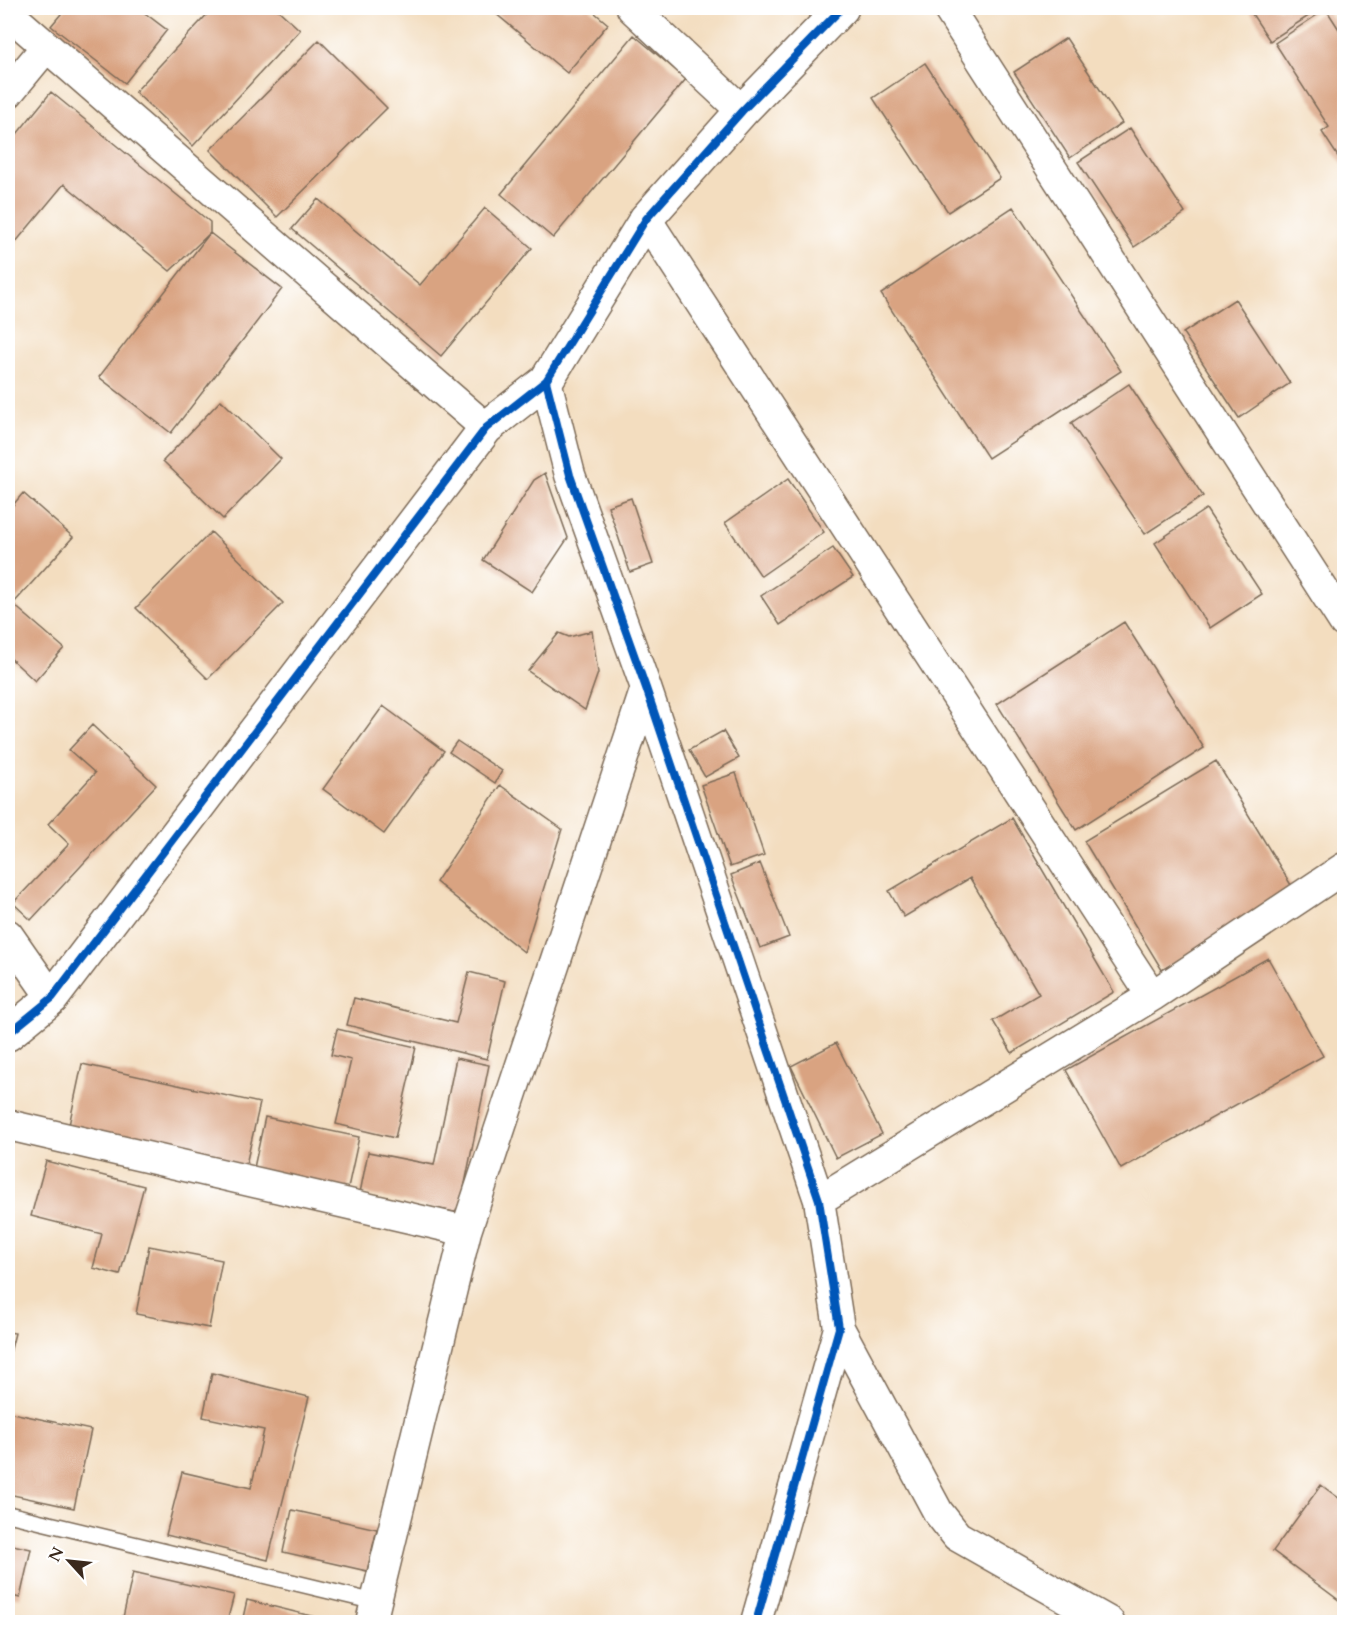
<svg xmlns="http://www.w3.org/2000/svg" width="1352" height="1630" viewBox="0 0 1352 1630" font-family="Cardo,serif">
  <rect width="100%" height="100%" fill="#fff"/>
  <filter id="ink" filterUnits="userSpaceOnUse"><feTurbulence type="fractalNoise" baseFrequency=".0167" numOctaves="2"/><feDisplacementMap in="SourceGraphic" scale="12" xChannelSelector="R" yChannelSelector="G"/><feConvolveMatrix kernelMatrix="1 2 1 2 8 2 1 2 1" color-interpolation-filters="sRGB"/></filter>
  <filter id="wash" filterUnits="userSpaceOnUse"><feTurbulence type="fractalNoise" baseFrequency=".008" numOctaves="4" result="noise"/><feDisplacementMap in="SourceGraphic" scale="24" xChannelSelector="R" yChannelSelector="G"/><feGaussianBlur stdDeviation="1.35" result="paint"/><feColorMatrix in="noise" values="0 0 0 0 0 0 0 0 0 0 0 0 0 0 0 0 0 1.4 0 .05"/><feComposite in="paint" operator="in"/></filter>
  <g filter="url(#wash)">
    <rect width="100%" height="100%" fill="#f3ddbf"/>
    <g id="blocks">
      <path fill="#d9a381" d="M66,8H138L167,30L125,83L51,26Z
        M213,8H276L300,30L193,146L135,92Z
        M489,8H589L608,24L567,73Z
        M1248,8H1321L1270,41Z
        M1326,9L1344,37V166L1322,132L1329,127L1275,43Z
        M634,35L686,79L553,238L501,194Z
        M1066,38L1122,123L1070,158L1014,72Z
        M319,40L387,108L277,217L210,150Z
        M8,51L18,61L8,73Z
        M925,63L1000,178L948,212L873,98Z
        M51,92L210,222V233L170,271L64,184L15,243L8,238V145Z
        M1130,128L1185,213L1134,247L1078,162Z
        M318,199L420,285L485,208L532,248L441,356L292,229Z
        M1013,207L1121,371L988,458L881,294Z
        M210,233L282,289L171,433L99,377Z
        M1235,299L1290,383L1239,418L1183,333Z
        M1129,384L1203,496L1145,534L1071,423Z
        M221,400L281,459L223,519L163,461Z
        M545,473L568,538L532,592L483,560L534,480Z
        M788,479L824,532L761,576L725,523Z
        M23,493L73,537L13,604L64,648L35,681L8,656V511Z
        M631,498L653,564L630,572L608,506Z
        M1206,509L1262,594L1210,628L1155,543Z
        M211,532L283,603L208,679L136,608Z
        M833,548L853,577L780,625L761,596Z
        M1124,622L1204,748L1076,830L997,704Z
        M592,631L598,673L585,710L528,671L559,633L569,637Z
        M383,706L444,751L384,834L323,789Z
        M92,725L156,785L31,920L13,903L69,844L48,824L95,773L69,750Z
        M723,731L739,758L705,777L689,750Z
        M457,741L502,771L495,783L449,752Z
        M1216,761L1294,890L1162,970L1084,841Z
        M736,773L764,855L730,867L701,785Z
        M500,785L562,829L524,952L436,882Z
        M1012,818L1114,992L1012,1053L993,1021L1039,994L970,878L904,917L889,891Z
        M760,863L789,937L760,948L731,875Z
        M1268,958L1323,1056L1121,1169L1066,1070Z
        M469,972L505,981L487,1059L347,1025L354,998L456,1023Z
        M337,1029L416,1047L395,1138L336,1124L351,1060L331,1055Z
        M836,1043L882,1134L836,1158L791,1066Z
        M456,1058L489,1065L459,1213L360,1193L368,1152L434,1165Z
        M82,1064L260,1103L245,1169L68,1130Z
        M265,1117L359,1137L346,1197L252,1177Z
        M46,1161L144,1186L120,1275L93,1268L102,1234L31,1216Z
        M149,1246L222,1260L209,1328L136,1314Z
        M8,1332L15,1333L8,1361Z
        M212,1373L309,1397L268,1560L166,1535L182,1472L251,1488L264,1430L203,1417Z
        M8,1412L91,1430L74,1508L8,1494Z
        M1321,1485L1344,1502V1604L1273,1551Z
        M292,1510L377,1529L367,1571L283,1552Z
        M8,1544L31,1549L20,1598L8,1595Z
        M133,1572L234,1595L227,1622H122Z
        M247,1600L335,1622H242Z"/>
    </g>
  </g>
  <g filter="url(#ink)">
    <use href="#blocks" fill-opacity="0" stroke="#7b6956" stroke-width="1.5"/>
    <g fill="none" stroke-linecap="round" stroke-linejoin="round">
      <defs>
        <path id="service" d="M8,1514L375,1602"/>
        <path id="minor" d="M632,8L742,111
          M948,8L1344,622
          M8,13L486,428
          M8,93L46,47
          M646,219L1152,996
          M546,381L570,475L646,688L819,1200L839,1328L756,1622
          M8,935L52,998
          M8,1125L466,1231
          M819,1200L1152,996L1344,868
          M839,1328L938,1512L957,1536L1109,1622
          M371,1622L466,1231L646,688"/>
        <path id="tertiary" d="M8,1034L52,998L486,428L546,381L646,219L742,111L842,8"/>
      </defs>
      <use href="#service" stroke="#7b6956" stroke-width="18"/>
      <use href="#minor" stroke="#7b6956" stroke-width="33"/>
      <use href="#tertiary" stroke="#7b6956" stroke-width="36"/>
      <use href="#service" stroke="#fff" stroke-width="15"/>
      <use href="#minor" stroke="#fff" stroke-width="30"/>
      <use href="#tertiary" stroke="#fff" stroke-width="33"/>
      <defs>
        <path id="cycleway" d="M546,381L570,475L646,688L819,1200L839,1328L756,1622
          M8,1034L52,998L486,428L546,381L646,219L742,111L842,8"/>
      </defs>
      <use href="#cycleway" stroke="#fff" stroke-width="11"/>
      <use href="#cycleway" stroke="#0057b8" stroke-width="8"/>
    </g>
  </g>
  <rect width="1352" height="1630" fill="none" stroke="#fff" stroke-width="30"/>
  <g transform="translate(69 1561) rotate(297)" stroke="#ffffff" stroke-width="4.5" paint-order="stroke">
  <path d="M0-4.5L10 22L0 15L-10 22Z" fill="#3b2a1e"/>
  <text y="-9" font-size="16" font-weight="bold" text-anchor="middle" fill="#3b2a1e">N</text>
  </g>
</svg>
